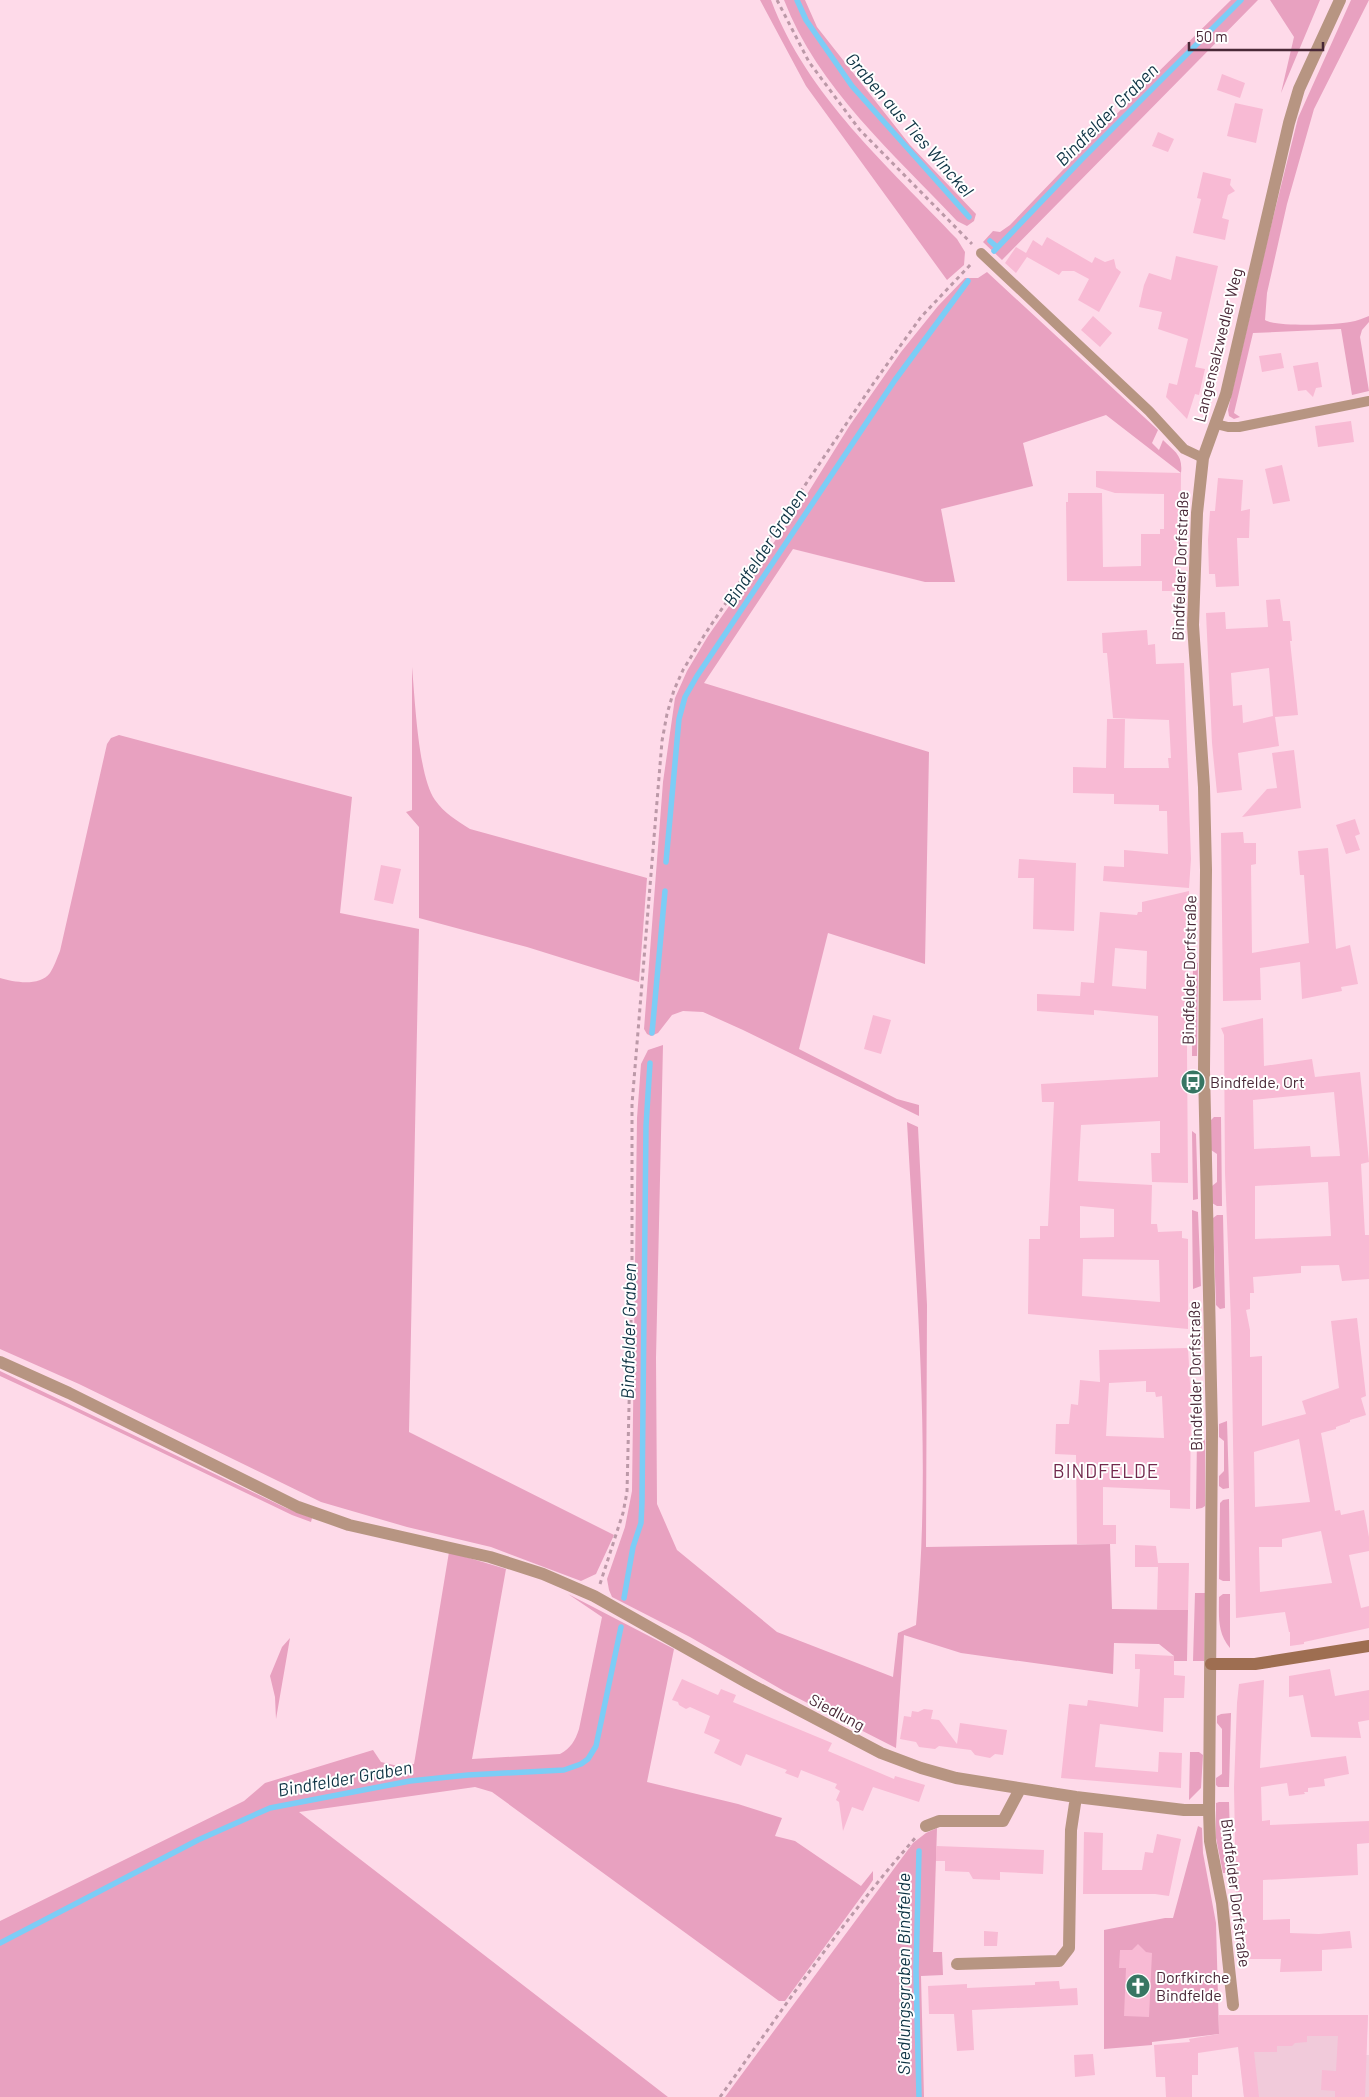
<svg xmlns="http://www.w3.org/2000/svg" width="1369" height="2097" viewBox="0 0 1369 2097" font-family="Barlow,sans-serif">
  <rect width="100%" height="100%" fill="#fedae9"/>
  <path fill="#f1cada" d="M1368,2015L1366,2055H1369V2097H1244L1236,2016Z"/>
  <path fill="#e8a1c0" d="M760,0H771C807,96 888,166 957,239L965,252L964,265L947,280L806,86Z
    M784,0H805L817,27L910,145L976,214L974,221L967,226L957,221C895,155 817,87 784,0Z
    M1231,0H1258L1002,260L983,242L993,231L1000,232L1010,225L1136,94Z
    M1270,0H1320L1281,93L1294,37Z
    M1351,0H1369L1314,109L1287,204L1267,293L1265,320C1275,327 1336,325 1350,322C1357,321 1363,318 1369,316V322L1362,330L1360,337L1369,391L1352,395L1341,329L1253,333L1234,413L1240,417L1234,419L1229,416L1228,410L1267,242L1298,118Z
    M987,272L1158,430L1152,443L1159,450L1163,440C1175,452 1183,455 1181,473L1106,415L1023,443L1033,486L941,509L955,582H925L793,549L704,683L929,752L925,964L828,933L799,1049L897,1099L919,1105V1116L743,1030L703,1012L683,1011L672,1015L658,1033L651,1036L647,1034L644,1029L663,782L675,698L687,671L708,636L801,504L850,425L901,352L938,306L965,278H978Z
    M412,667C415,698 418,776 435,800C444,813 456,820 470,829L647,878L639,982L527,947L419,918V827L406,812L412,810Z
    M119,735L352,797L340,913L419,929L409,1432L614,1535L596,1574L581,1581L491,1547L407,1527L321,1502L79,1384L0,1349V978C14,982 39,987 50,973C54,967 57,958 60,951L107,744L111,738Z
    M1193,961L1198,963L1197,1056H1192Z
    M663,1045L656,1358L657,1504L677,1550L777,1632L893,1677L898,1633L916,1625C932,1458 916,1289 907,1122L918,1127L927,1305L926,1547L1110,1544L1112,1609L1188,1610L1187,1661H1174V1656L1159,1644L1114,1643L1113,1674L961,1653L904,1635L896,1748L784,1691L690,1637L612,1597L609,1590L607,1579L625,1527L632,1491L637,1118L641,1064L648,1050Z
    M1214,1117H1221L1222,1206H1217L1212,1203V1186L1217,1182V1154L1211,1150V1120Z
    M1192,1131L1196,1134L1198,1199L1193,1200Z
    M1192,1210L1198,1212L1201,1286L1193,1289Z
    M1217,1215H1223L1225,1308L1220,1309L1216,1305L1213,1218Z
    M0,1371L286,1508L312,1518L311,1522L292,1515L67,1407L0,1376Z
    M1227,1421L1229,1488L1223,1489L1219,1486V1476L1224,1471V1441L1219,1437V1424Z
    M1197,1437H1203L1205,1441V1506L1202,1508L1196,1509Z
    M1229,1499L1230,1581H1223L1219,1579L1220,1503L1223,1500Z
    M449,1552L506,1569L472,1759L560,1754C571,1748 575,1741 579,1729L602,1617L568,1594L674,1649L647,1782L738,1804L782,1818L775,1836L795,1841L861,1886L873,1871V1880L869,1886L785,2001H779L492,1792L475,1787L299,1812L668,2097H0V1921L244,1801L265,1783L373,1750L381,1762L398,1766L414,1764Z
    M1195,1593H1205L1204,1661H1193Z
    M1223,1594H1230V1648C1217,1633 1219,1616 1219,1597Z
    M290,1638L276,1719L275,1697L270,1676L282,1647Z
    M1221,1714L1231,1713L1229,1787H1218L1216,1785V1778L1222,1774V1729L1217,1723V1716Z
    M1190,1752H1199L1203,1755L1201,1788L1189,1800Z
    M1219,1802H1229L1231,1873H1223L1216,1838V1803Z
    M1198,1826L1202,1828L1203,1853L1216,1923L1219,2034L1152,2042V2045L1104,2049V1930L1165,1918H1173Z
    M937,1828L933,1952H942L943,1975L921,1976L924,2097H725L913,1843L926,1833Z"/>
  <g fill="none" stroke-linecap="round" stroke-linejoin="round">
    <path stroke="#7ccdf6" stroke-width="5.5" d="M797,0L806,20L852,86L969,217
      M990,241L997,247
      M994,251L1081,160L1241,0
      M666,862L679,719L685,697L697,676L895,380L968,281
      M652,1033L665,891
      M624,1598L633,1547L641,1523L642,1502L646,1126L650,1063
      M0,1943L198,1840L270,1808L410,1781L468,1775L564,1770L581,1764L588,1759L596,1746L621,1627
      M919,2097L916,1970L919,1851"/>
  </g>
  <path fill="#f8bad4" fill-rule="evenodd" d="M1222,74L1245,83L1240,98L1217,90Z
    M1235,103L1263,109L1256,143L1227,136Z
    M1158,132L1174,139L1168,152L1152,146Z
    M1203,172L1231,179L1230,185L1235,191L1228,195L1222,218L1229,220L1225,240L1193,233L1201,199L1197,198Z
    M1047,237L1092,263L1095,257L1105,262L1114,259L1116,268L1121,272L1099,312L1078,300L1089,279L1074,271H1062L1059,275L1027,257L1016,273L1005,263L1016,247L1026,253L1033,240L1042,246Z
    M1176,256L1218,266L1195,367L1205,369L1199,395L1195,394L1187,419L1166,397L1169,383L1177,385L1188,339L1158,329L1162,312L1139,307L1144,285L1149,273L1171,280Z
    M1093,316L1112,333L1100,347L1081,330Z
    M1281,353L1284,368L1262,372L1259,356Z
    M1318,362L1322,387L1316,388L1313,397L1306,390L1298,391L1293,366Z
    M1351,421L1354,442L1318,447L1315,426Z
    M1282,465L1290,501L1273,504L1265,469Z
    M1096,471L1181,473L1180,580H1175V591H1162V581H1067L1066,502H1068V493H1102L1103,567L1141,566V534H1160V529H1164V494L1115,493L1096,487Z
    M1218,478L1243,480L1241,511L1250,509L1249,538H1237L1239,586L1216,587L1215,574H1209L1208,540L1210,511H1215Z
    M1280,599L1283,621H1290L1292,641H1290L1298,715L1275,717L1279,746L1238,753L1242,790L1217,793L1212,743L1206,613L1225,612L1226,629L1268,627L1266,600ZM1269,668L1273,716L1243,723L1242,705L1233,706L1231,673Z
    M1147,630L1148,645L1155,644L1156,664L1184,663L1191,859L1189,888L1103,881L1104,866L1124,867V850L1168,854L1167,811H1159V805L1114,804V794L1073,793V767L1106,768L1107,719H1125L1124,768H1169L1168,758H1171L1169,720L1113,718L1107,653H1103L1102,633Z
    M1294,750L1301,808L1242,817L1267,789L1277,788L1272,753Z
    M1355,819L1360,834L1355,836L1360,850L1346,854L1336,825Z
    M1243,832L1244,843H1256V864L1251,865L1252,953L1309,943L1304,875H1300L1298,851L1328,848L1336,949L1350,945L1358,984L1341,987L1342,991L1302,999L1300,962L1260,968L1261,1000L1223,1001L1221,833Z
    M1019,859L1076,863L1074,931L1033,929L1034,878H1018Z
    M381,865L401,869L393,904L374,900Z
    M1189,891L1187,1051L1188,1183L1152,1182L1151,1153H1160V1121L1081,1125L1078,1181L1152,1185L1151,1224H1157L1158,1232L1182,1231V1238L1188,1239V1329L1028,1314L1029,1239H1040V1226H1048L1054,1102H1042L1041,1084L1158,1077V1016L1094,1010V1015L1037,1011V994L1080,996L1081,982L1094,983L1100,912L1137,915L1138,912H1142V902ZM1115,948L1147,951L1146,989L1112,986ZM1080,1206L1114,1209V1237L1080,1238ZM1083,1259L1159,1260L1160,1302L1082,1296Z
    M873,1015L891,1020L881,1054L864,1049Z
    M1263,1018L1264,1066L1312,1059L1315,1077L1360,1072L1369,1162L1361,1164L1365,1235H1369V1279L1342,1281L1339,1265L1301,1266V1273L1253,1277L1254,1293H1250V1309L1246,1310L1250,1330V1357L1262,1356V1426L1306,1414L1302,1401L1339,1388L1331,1321L1357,1318L1366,1396L1361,1398L1366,1415L1350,1420V1422L1336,1427V1429L1321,1433L1335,1511L1340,1510L1341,1515L1364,1510L1369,1537V1551L1349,1555L1361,1608L1369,1606V1628L1304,1642V1644L1290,1646V1632H1289L1285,1612L1236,1618L1231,1321L1225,1173L1224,1035L1221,1028ZM1334,1092L1340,1156L1311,1157L1310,1146L1254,1149L1253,1100ZM1328,1182L1331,1236L1255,1239V1186ZM1299,1439L1310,1502L1255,1507L1254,1452ZM1321,1531L1332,1583L1260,1592L1259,1547H1282V1539Z
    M1188,1348L1191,1401L1190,1509L1170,1508V1490L1103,1487V1525H1116V1544H1077L1076,1455L1055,1454L1056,1424H1069L1071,1404L1078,1405L1080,1380L1100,1382L1099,1350ZM1146,1381V1392H1155L1156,1397L1162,1396L1164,1438L1106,1436L1109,1383Z
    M1135,1545L1156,1546L1158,1563H1189L1188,1610H1157L1158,1567H1135Z
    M1135,1654L1174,1656V1675L1185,1676L1184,1698H1164L1163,1732L1100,1724L1095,1767L1158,1772L1159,1752L1182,1753L1181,1788L1061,1778L1069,1704L1087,1706L1088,1700L1138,1707L1140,1669H1135Z
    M1330,1669L1335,1696L1369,1690V1720L1358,1722L1361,1738L1311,1737L1303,1695L1289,1697V1676Z
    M682,1679L718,1695L721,1689L736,1695L733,1702L832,1743L828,1751L894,1779L895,1776L925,1785L919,1802L873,1787L863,1811L852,1807L843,1831L839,1802L836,1800L840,1791L835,1788L837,1784L801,1770L798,1778L785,1773L787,1770L746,1754L741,1766L714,1753L720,1740L704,1733L710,1716L690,1707L686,1709L679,1705L678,1702L672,1700Z
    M1264,1680L1260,1768L1346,1756L1349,1774L1324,1779L1325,1786L1308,1788V1792H1304L1305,1794L1289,1796L1287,1783L1261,1787L1262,1821L1270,1820V1825L1369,1821V1843L1357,1844L1358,1875L1263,1880V1920L1290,1919V1933L1319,1934L1350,1931L1352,1948L1322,1950V1971L1280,1972L1281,1959H1245V1953H1237L1234,1787L1237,1703L1239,1684Z
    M924,1709L933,1710L931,1719L939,1720L957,1744L960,1723L1007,1730L1003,1755L995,1754L990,1758L975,1755L971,1750L939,1746L935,1749L919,1747L916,1742L900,1739L904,1716L911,1717L912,1711L918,1712Z
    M1084,1832L1103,1833L1102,1870H1142L1145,1852L1153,1853L1157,1834L1181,1839L1169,1896L1155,1894H1083Z
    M936,1846L1044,1850L1043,1874L1000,1872V1880L973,1879L969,1872L945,1871V1861H936Z
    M984,1931L998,1932L997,1946H984Z
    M1138,1944L1146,1952L1152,1953L1149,2017L1124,2016L1126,1968H1119L1120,1950H1132Z
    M1059,1981L1060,1989L1077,1988L1078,2005L972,2010L974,2050L957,2051L954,2014H929L928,1986L967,1984V1988L1035,1985V1982Z
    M1219,2015H1368L1365,2097H1335V2091L1321,2090L1322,2070L1336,2071L1338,2036H1307V2042L1295,2043L1292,2046H1277V2052H1254L1259,2097H1244L1238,2047L1198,2053V2075H1192V2097H1166L1165,2077H1156L1154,2045L1190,2042L1189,2039L1219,2034Z
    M1093,2054L1095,2075L1075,2077L1074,2055Z"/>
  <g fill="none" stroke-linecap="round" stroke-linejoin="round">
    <path stroke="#bc99a8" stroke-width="3" stroke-dasharray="4 4" stroke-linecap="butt" d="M777,0L809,62L859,129L972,244
      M600,1584L623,1513L627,1492L632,1279V1104L662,741L667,714L674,690L683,670L705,634L873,384L921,317L972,263
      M720,2097C783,2009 845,1917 917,1836"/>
    <path stroke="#b79582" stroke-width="10" d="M981,253L1149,411L1184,449L1203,458
      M1216,424L1228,427H1239L1369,401"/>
    <path stroke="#b79582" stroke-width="12" d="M0,1362L69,1393L298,1507L349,1525L490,1557L543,1574L594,1596L748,1683L881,1753L921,1768L956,1778L1076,1797L1184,1810H1209
      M926,1826L939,1821H1003L1020,1789
      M957,1964L1059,1961L1069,1948L1071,1830L1076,1797
      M1233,2005L1222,1903L1210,1841L1209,1810L1212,1430L1204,1070L1206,870L1204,787L1193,625L1197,513L1203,458L1226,394L1289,123L1299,89L1340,0"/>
    <path stroke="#9e6e51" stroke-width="12" d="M1211,1664H1255L1369,1646"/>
  </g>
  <defs>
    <symbol id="bus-disc" viewBox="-11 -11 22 22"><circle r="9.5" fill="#377663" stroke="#fff"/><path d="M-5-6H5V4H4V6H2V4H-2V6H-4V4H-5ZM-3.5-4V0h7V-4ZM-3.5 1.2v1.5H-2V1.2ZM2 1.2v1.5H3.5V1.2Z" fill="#fff"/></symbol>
    <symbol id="church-disc" viewBox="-11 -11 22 22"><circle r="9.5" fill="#377663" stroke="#fff"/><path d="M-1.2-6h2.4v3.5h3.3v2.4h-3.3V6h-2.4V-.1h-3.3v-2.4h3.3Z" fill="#fff"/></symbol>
  </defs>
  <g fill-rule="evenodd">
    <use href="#bus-disc" x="1179" y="1068" width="28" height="28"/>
    <use href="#church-disc" x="1124" y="1972" width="28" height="28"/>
  </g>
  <g text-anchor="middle" stroke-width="4" stroke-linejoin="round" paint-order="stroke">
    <g font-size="16" fill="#492837" stroke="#fff">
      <text transform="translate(1218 345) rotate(-76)" y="6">Langensalzwedler Weg</text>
      <text transform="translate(1180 566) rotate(-88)" y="6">Bindfelder Dorfstraße</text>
      <text transform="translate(1189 970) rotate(-89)" y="6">Bindfelder Dorfstraße</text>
      <text transform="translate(1195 1376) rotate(-91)" y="6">Bindfelder Dorfstraße</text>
      <text transform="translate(837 1712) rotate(28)" y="6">Siedlung</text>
      <text transform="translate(1236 1893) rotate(83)" y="6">Bindfelder Dorfstraße</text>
    </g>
    <g font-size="16" fill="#492837" stroke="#fff" text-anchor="start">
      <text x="1210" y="1088">Bindfelde, Ort</text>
      <text x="1156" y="1983">Dorfkirche<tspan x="1156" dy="18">Bindfelde</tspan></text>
    </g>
    <g font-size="18" font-style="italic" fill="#0f3445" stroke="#fff">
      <text transform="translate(1107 115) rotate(-45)" y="6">Bindfelder Graben</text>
      <text transform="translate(909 125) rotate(49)" y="6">Graben aus Ties Winckel</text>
      <text transform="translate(765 548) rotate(-57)" y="6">Bindfelder Graben</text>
      <text transform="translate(629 1331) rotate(-89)" y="6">Bindfelder Graben</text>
      <text transform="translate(345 1779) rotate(-10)" y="6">Bindfelder Graben</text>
      <text transform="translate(904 1974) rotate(-90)" y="6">Siedlungsgraben Bindfelde</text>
    </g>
    <g font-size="19" letter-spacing="1" fill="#71294d" stroke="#fff">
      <text x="1106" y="1478">BINDFELDE</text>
    </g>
  </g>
  <path d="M1189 42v8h134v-8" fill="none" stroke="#492837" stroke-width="2.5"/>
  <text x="1196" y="42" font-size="15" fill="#492837" stroke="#ffffff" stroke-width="4" paint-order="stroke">50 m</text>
</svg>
